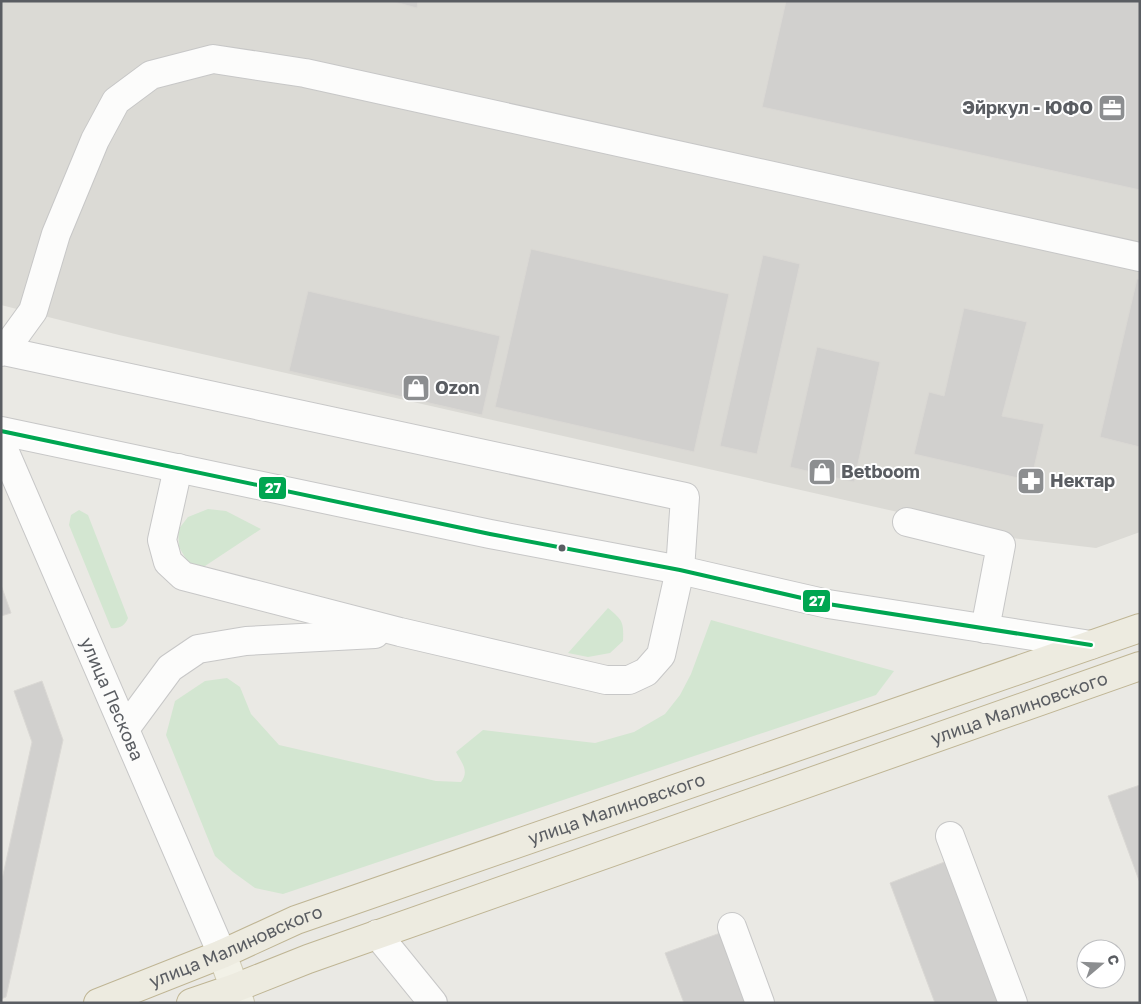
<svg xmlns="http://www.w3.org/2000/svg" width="1141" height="1004" viewBox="0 0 1141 1004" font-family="'Golos Text',sans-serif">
  <rect width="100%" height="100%" fill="#eae9e4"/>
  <path fill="#dbdad5" d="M1,1H1140V532L1096,548L1012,538L119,335L1,305Z"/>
  <path fill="#d3e6d1" d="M208,509L226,511L261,529L205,566L194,567L186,559L179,547L178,530L188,517Z
    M79,510L88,515L128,618C125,626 119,629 111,628L69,525L71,515Z
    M608,608C622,620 624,621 623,641L610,653L588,657L568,653Z
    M711,620L894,671L876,695L283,894L255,888L233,872L215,856L166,735L175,701L205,681L227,678L240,687L251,714L279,745L436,781L461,782C470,771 461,762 456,752L483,730L595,743L634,732L665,714L680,695L691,674Z"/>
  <path fill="#d1d0ce" stroke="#dad8d4" d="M391,1H418L417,8Z
    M786,1H1140V190L762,107Z
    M531,249L729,294L694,452L495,407Z
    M763,255L800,264L757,454L720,446Z
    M1137,279H1140V447L1100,437Z
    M308,291L500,336L482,415L289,371Z
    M964,308L1027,322L1002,416L1044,424L1031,481L914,454L929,392L944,396Z
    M817,347L880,362L854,482L790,467Z
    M1,585L11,613L1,616Z
    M42,681L63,740L6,997L1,999V884L32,742L14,691Z
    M1140,785V883L1108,796Z
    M947,861L1000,1003H935L890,883Z
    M723,932L750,1003H684L665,953Z"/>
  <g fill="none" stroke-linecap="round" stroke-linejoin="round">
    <defs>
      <g id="minor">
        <path d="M4,351L33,311L56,234L95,140L116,101L151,75L213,59L305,73L1140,257"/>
        <path d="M1,352L4,351L685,497L680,570L661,655L646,672L629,680H606L400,632L183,576L168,562L162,540L178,468"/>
        <path d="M1,431L490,534L680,570L828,604L1091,645"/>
        <path id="s1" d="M1,443L222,954"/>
        <path d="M907,522L1001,545L985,629"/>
        <path d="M125,729L170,668L198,649L246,641L375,634"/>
        <path d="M950,836L1013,1003"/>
        <path d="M732,927L760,1003"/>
        <path d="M377,934L433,1003"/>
      </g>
      <path id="major" d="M222,954L240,1003"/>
      <g id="highway">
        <path id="s2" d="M98,1003L222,954L296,920L1140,628"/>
        <path id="s3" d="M191,1003L235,988L308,959L1140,666"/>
      </g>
    </defs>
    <use href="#minor" stroke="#c7c7c7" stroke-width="30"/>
    <use href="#major" stroke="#d0cbb4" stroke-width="30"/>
    <use href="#highway" stroke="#bfb594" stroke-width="30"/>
    <use href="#minor" stroke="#fcfcfb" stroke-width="28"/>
    <use href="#major" stroke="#f2f1e7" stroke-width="28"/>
    <use href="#highway" stroke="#edebe0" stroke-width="28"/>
    <defs>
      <path id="bus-1" d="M1,431L490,534L680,570L828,604L1091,645"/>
    </defs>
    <use href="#bus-1" stroke="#fff" stroke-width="8"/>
    <use href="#bus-1" stroke="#00a651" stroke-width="4"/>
  </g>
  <defs>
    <symbol id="office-square" viewBox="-11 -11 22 22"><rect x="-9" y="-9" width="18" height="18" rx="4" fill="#8c8e90" stroke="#fff"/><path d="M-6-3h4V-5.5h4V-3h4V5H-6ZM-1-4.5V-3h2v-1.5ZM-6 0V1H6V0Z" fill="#fff"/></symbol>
    <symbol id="shop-square" viewBox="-11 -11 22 22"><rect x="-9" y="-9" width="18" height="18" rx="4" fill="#8c8e90" stroke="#fff"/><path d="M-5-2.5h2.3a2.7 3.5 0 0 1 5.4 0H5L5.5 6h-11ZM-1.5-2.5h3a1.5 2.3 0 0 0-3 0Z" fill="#fff"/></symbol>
    <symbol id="pharmacy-square" viewBox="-11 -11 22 22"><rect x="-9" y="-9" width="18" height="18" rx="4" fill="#8c8e90" stroke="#fff"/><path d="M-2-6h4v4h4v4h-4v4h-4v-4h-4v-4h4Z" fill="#fff"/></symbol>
  </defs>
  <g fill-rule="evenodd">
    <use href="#office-square" x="1096" y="92" width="32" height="32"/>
    <use href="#shop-square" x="400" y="372" width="32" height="32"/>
    <use href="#shop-square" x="806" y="456" width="32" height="32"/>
    <use href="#pharmacy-square" x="1015" y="465" width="32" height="32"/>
  </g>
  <circle fill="#5a5d62" stroke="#fff" stroke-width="2" cx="562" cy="548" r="4.5"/>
  <g text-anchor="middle" stroke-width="4" stroke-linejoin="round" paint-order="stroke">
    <g font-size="18" font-weight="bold" fill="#5a5d62" stroke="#fff" text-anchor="start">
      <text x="1093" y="114" text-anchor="end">Эйркул - ЮФО</text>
      <text x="435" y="394">Ozon</text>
      <text x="841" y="478">Betboom</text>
      <text x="1050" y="487">Нектар</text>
    </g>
    <g font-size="18" fill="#5a5d62" stroke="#fff">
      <text dy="6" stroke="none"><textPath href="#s1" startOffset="279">улица Пескова</textPath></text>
      <text dy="6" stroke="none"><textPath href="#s3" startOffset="879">улица Малиновского</textPath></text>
      <text dy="6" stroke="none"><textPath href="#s2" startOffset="554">улица Малиновского</textPath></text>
      <text dy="6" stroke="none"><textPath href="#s2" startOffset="149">улица Малиновского</textPath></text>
    </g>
  </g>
  <g stroke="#fff" stroke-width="2">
    <rect x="258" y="476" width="29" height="24" rx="5" fill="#00a651"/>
    <rect x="802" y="589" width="29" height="24" rx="5" fill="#00a651"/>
  </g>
  <g font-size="14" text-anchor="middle" font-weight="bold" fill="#fff">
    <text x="273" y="493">27</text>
    <text x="817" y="606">27</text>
  </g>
  <rect width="1141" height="1004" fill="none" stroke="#5a5d62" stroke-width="5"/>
  <g transform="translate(1101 964) rotate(71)"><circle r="24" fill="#ffffff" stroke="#bdbec0"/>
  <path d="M0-4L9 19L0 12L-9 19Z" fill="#8c8e90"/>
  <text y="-8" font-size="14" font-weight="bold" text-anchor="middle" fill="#5a5d62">С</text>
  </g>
</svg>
